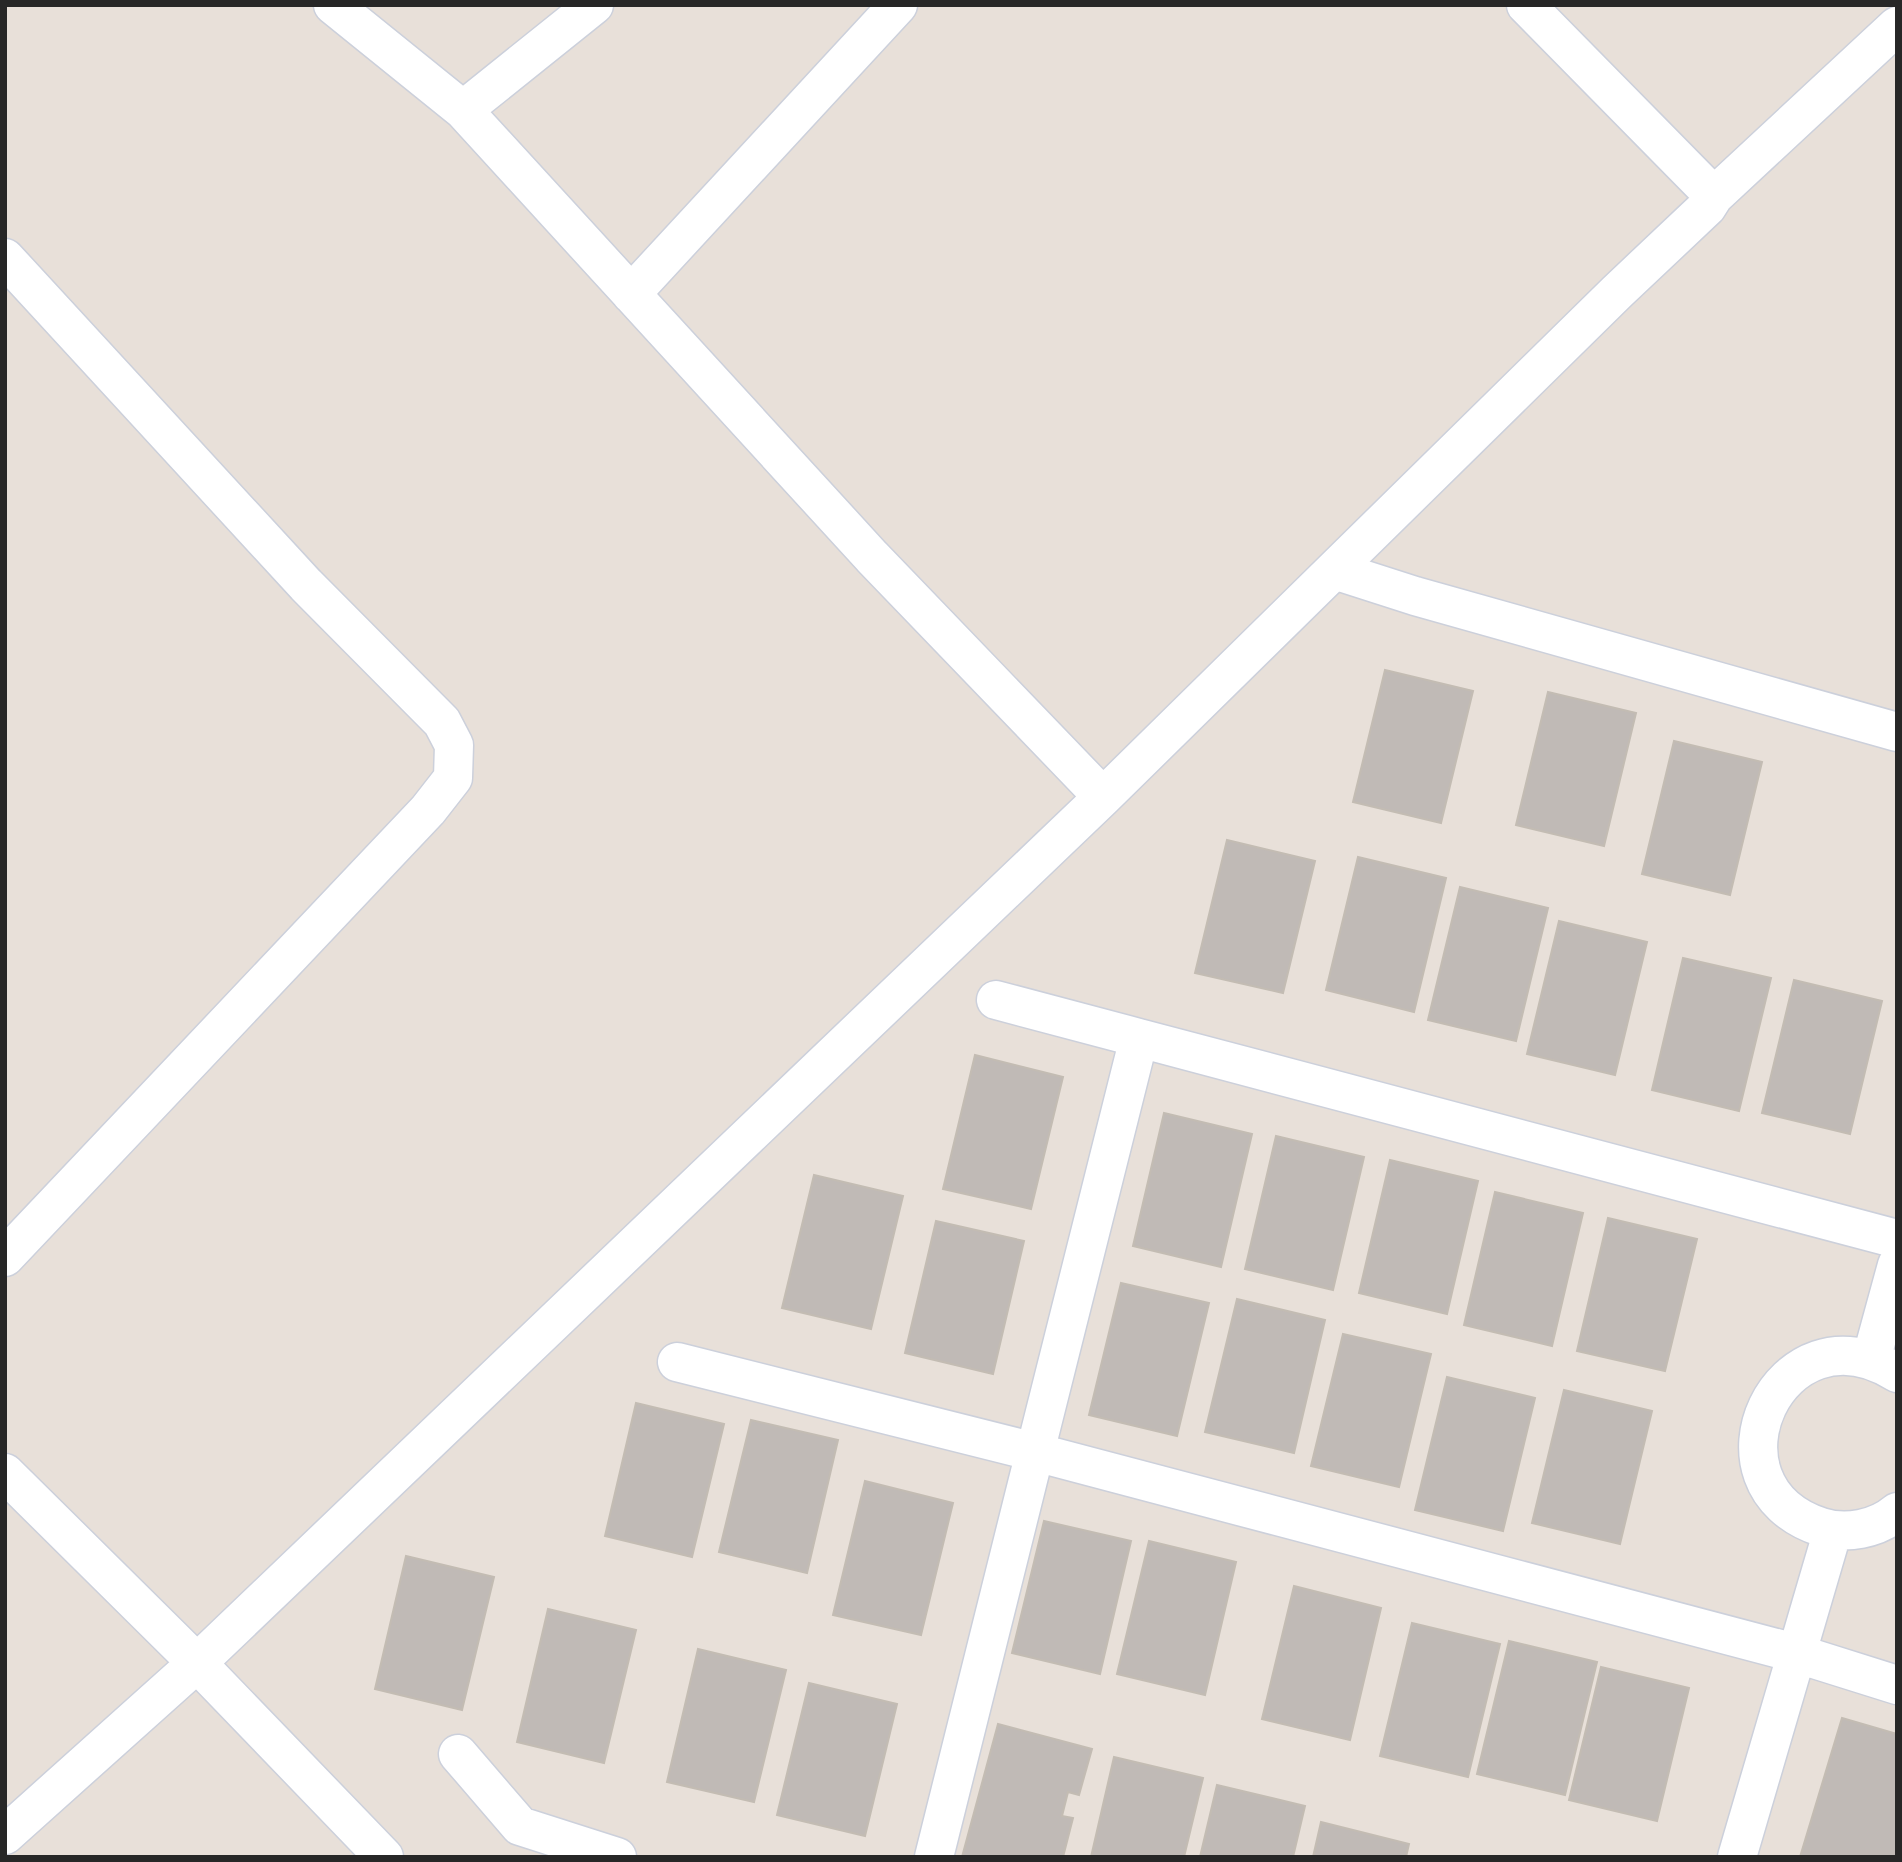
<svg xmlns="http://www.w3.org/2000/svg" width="1902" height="1862" viewBox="0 0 1902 1862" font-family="Roboto,sans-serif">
  <rect width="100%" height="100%" fill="#e8e0d9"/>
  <path fill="#c0bab6" stroke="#c3bcb3" stroke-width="2" d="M1385,670L1473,691L1441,823L1353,802Z
    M1548,692L1636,713L1604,846L1516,825Z
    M1674,741L1762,762L1730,895L1642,874Z
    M1227,840L1315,861L1283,993L1195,973Z
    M1358,857L1446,878L1414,1012L1326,990Z
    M1460,887L1548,908L1516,1041L1428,1020Z
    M1559,921L1647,942L1615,1075L1527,1054Z
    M1683,958L1771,978L1739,1111L1652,1090Z
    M1794,980L1882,1001L1850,1134L1762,1113Z
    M975,1055L1063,1077L1031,1209L943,1189Z
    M1164,1113L1252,1134L1221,1267L1133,1246Z
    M1276,1136L1364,1157L1333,1290L1245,1269Z
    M1390,1160L1478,1181L1447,1314L1359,1293Z
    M814,1175L903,1196L871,1329L782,1308Z
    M1495,1192L1583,1213L1552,1346L1464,1325Z
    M1608,1218L1697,1239L1665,1371L1577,1351Z
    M936,1221L1024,1241L993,1374L905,1353Z
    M1121,1283L1209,1303L1177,1436L1089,1415Z
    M1237,1299L1325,1320L1294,1453L1205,1432Z
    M1343,1334L1431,1354L1399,1487L1311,1466Z
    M1447,1377L1535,1398L1503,1531L1415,1510Z
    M1564,1390L1652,1411L1620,1544L1532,1523Z
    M636,1403L724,1424L692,1557L605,1536Z
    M751,1420L838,1440L807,1573L719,1552Z
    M865,1481L953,1503L921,1635L833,1615Z
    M1044,1521L1131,1541L1100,1674L1012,1653Z
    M1149,1541L1236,1562L1205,1695L1117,1674Z
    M406,1556L494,1577L462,1710L375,1689Z
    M1294,1586L1381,1608L1350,1740L1262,1719Z
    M548,1609L636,1630L604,1763L517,1742Z
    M1412,1623L1500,1644L1468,1777L1380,1756Z
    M1509,1641L1597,1662L1565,1795L1477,1774Z
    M698,1649L786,1670L754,1802L667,1782Z
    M1601,1667L1689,1688L1657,1821L1569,1800Z
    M809,1683L897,1704L865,1836L777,1815Z
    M1842,1718L1897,1734V1857H1800Z
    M998,1724L1092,1749L1079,1795L1068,1792L1062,1816L1073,1818L1063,1857H962Z
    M1114,1757L1203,1778L1184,1857H1091Z
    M1217,1785L1305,1806L1293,1857H1200Z
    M1321,1822L1409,1844L1406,1857H1313Z"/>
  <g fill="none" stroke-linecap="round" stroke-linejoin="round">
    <defs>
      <path id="street" d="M333,5L463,110L872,557L1103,797
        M1526,5L1714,196
        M463,110L594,5
        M5,258L306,585L442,722L454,745L453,778L428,810L5,1257
        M631,294L898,5
        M1334,570L1415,596L1897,732
        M996,1000L1139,1038
        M1897,1239L1139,1038L1035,1452L1795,1653L1897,1685
        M1871,1360L1897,1265
        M677,1362L1035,1452L934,1857
        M1897,1373C1780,1299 1694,1485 1821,1527C1846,1535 1877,1529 1897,1512
        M5,1473L197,1663L384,1857
        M458,1754L520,1826L617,1857
        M5,1835L197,1663L559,1317L1103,797L1617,292L1707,207L1714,196L1897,26
        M1737,1857L1833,1530"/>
    </defs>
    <use href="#street" stroke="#ccd0db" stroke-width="41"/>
    <use href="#street" stroke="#fff" stroke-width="38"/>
  </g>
  <rect width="1902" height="1862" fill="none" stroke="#272727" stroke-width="14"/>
</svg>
